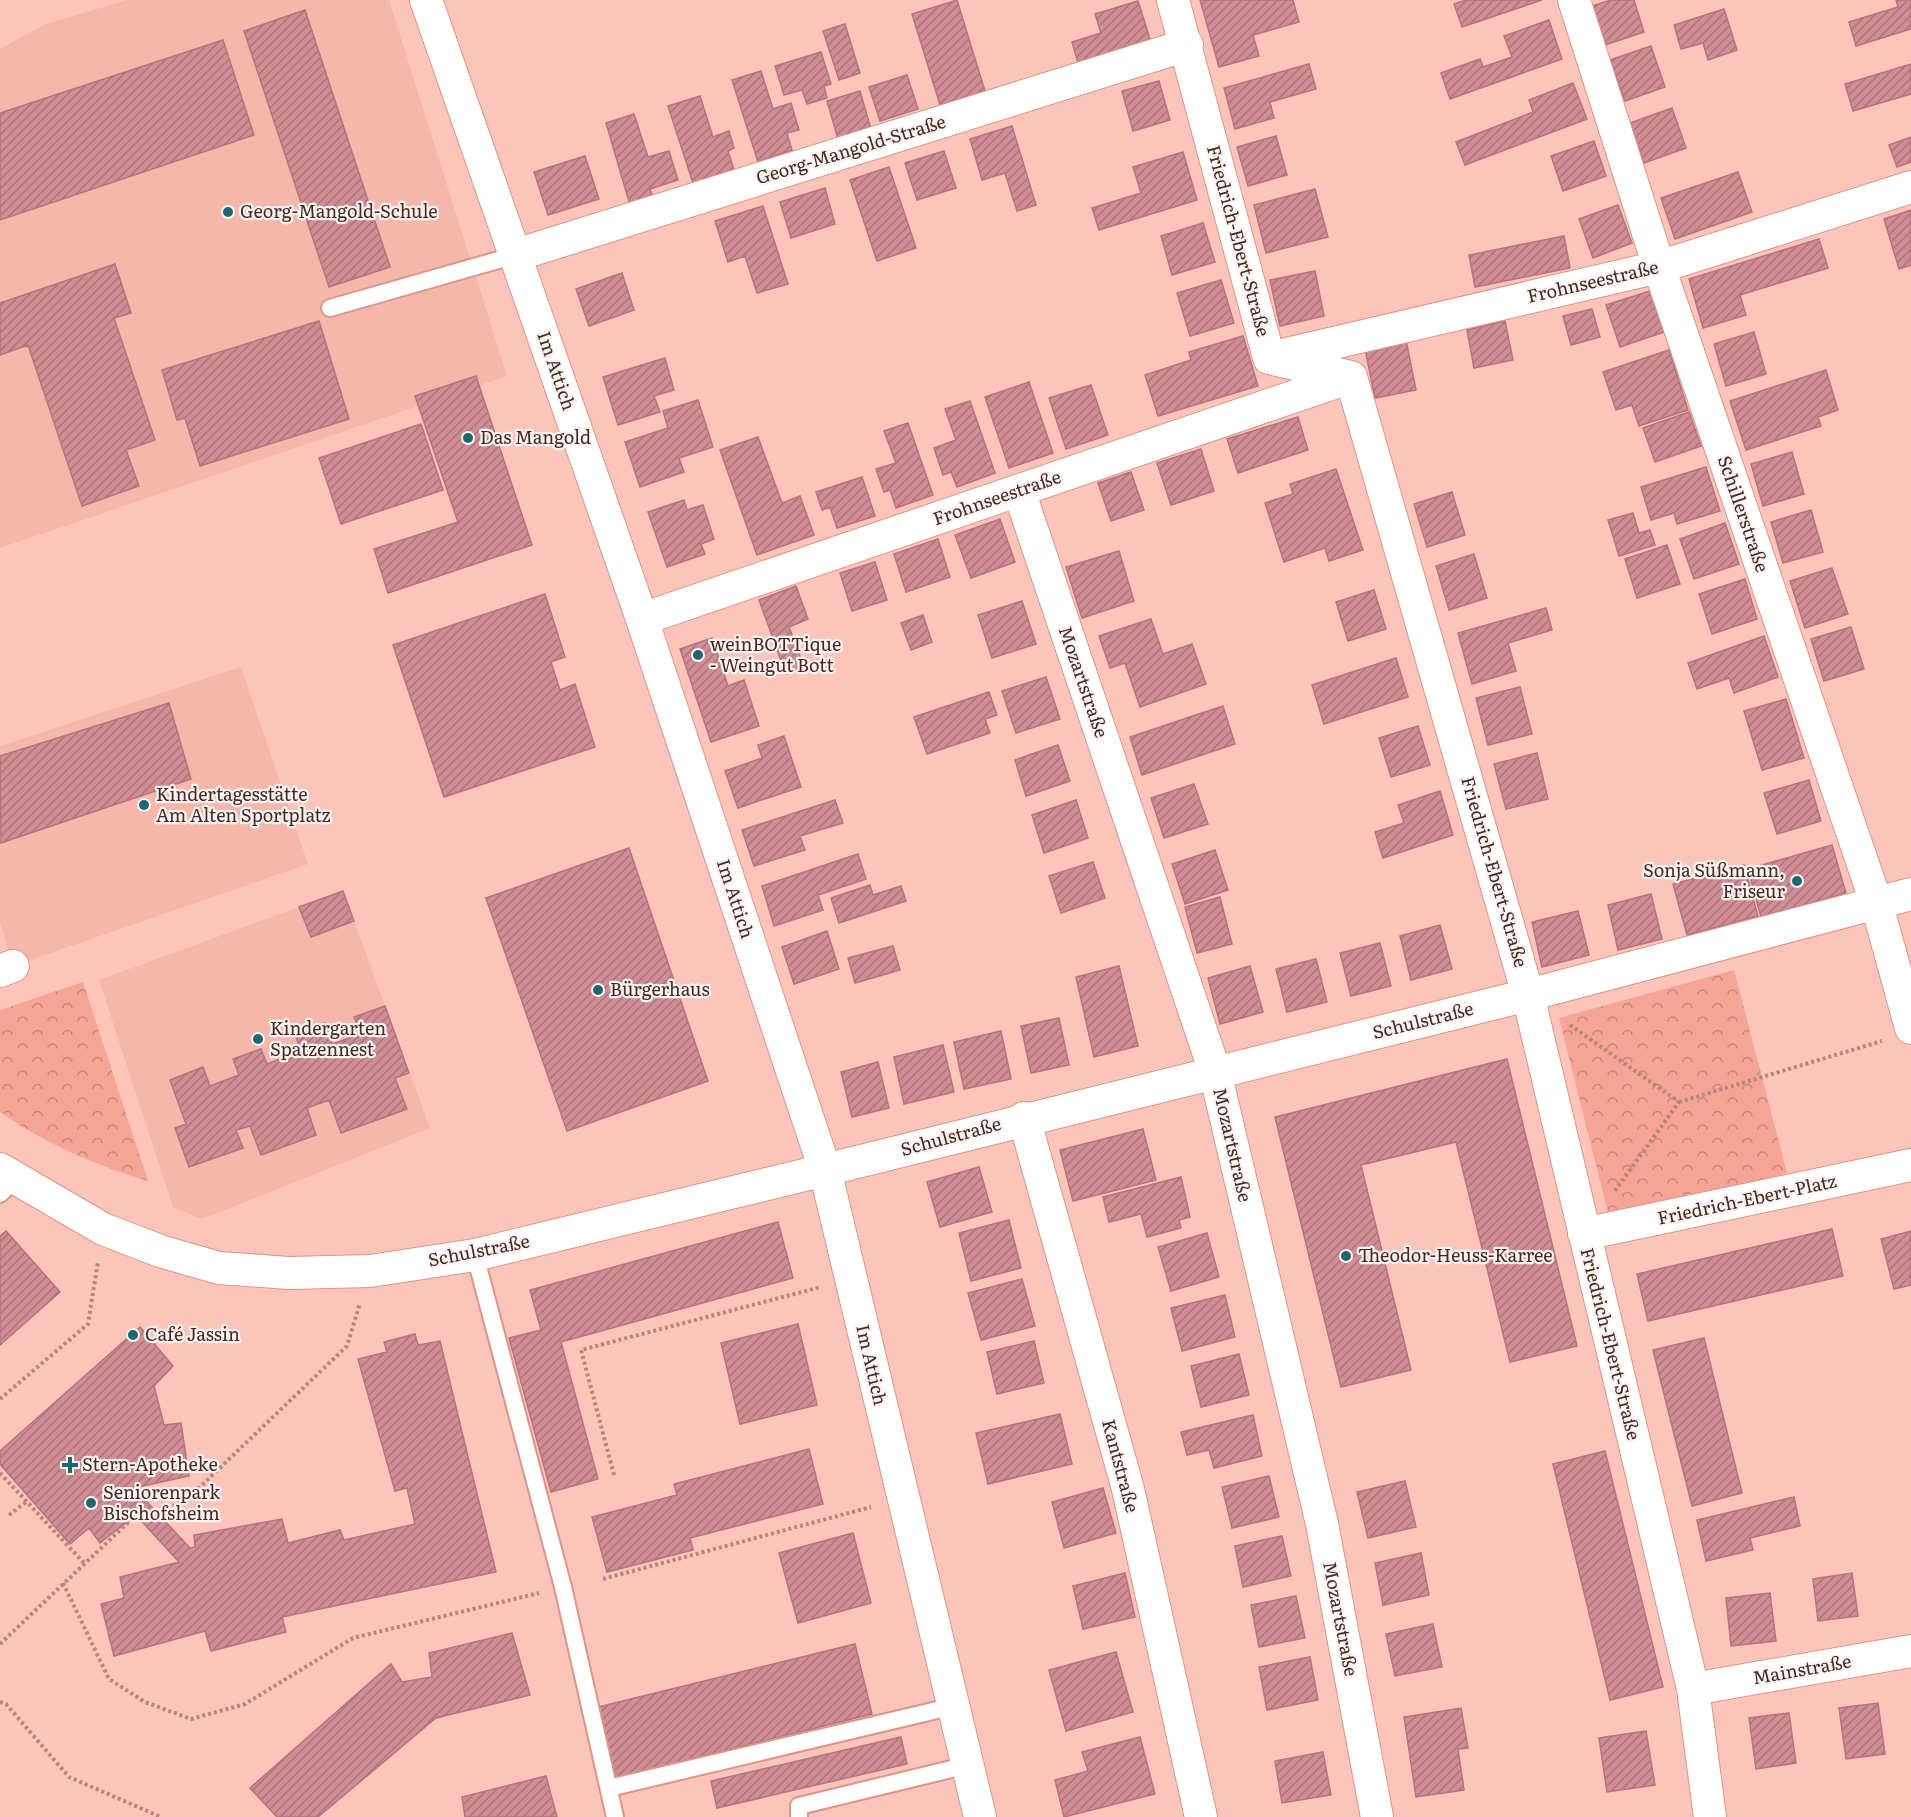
<svg xmlns="http://www.w3.org/2000/svg" width="1911" height="1817" viewBox="0 0 1911 1817" font-family="Literata,serif">
  <defs>
    <pattern id="park-crowns" width="20" height="18" patternUnits="userSpaceOnUse" patternTransform="scale(1.5)"><rect width="20" height="18" fill="#f5a495"/><path d="M2 6a3 3 0 1 1 6 0M12 15a3 3 0 1 1 6 0" fill="none" stroke="#c88679"/></pattern>
    <pattern id="building-hatch" width="6" height="6" patternUnits="userSpaceOnUse" patternTransform="scale(1.5)"><rect width="6" height="6" fill="#d18d96"/><path d="M-1 1l2-2M0 6l6-6M5 7l2-2" fill="none" stroke="#ab737a"/></pattern>
  </defs>
  <rect width="100%" height="100%" fill="#fdc4b9"/>
  <path fill="#f6b7ab" d="M128,0H389L507,376L0,548V49L45,24Z
    M241,667L308,864L13,966L0,922V746Z
    M343,891L430,1128L202,1219L173,1207L99,980Z"/>
  <path fill="url(#park-crowns)" d="M1734,970L1787,1173L1609,1217L1559,1018Z
    M83,982L148,1181C95,1165 46,1144 0,1112V1010Z"/>
  <path fill="url(#building-hatch)" stroke="#b6737c" stroke-width="1.5" d="M957,0L985,91L940,105L912,14Z
    M1200,0H1293L1299,22L1253,35L1259,56L1219,67Z
    M1466,0H1542L1462,27L1454,4Z
    M1611,0H1634L1644,32L1605,45L1592,6Z
    M1896,0H1911V29L1856,46L1849,22L1898,7Z
    M1138,1L1151,42L1078,63L1072,42L1101,33L1095,14Z
    M1724,9L1737,50L1708,60L1703,43L1681,49L1674,25Z
    M305,10L390,267L329,287L244,31Z
    M1549,20L1562,59L1450,99L1441,73L1480,59L1483,67L1512,57L1504,36Z
    M845,24L860,73L839,80L823,31Z
    M223,40L254,135L0,220V113Z
    M1651,46L1665,87L1625,101L1610,60Z
    M821,52L831,84L824,86L827,98L807,104L802,90L784,95L775,66Z
    M1309,64L1316,89L1270,102L1274,118L1235,129L1224,88Z
    M1911,64V94L1853,111L1845,84Z
    M761,71L773,109L791,103L799,130L787,133L792,150L758,162L732,80Z
    M907,75L918,109L880,121L869,87Z
    M1159,81L1170,120L1133,131L1122,91Z
    M1573,83L1587,119L1465,165L1456,142L1533,112L1529,100Z
    M860,91L871,129L838,139L827,101Z
    M700,96L713,137L729,131L734,148L728,151L734,170L693,183L668,106Z
    M1672,108L1686,148L1644,163L1630,123Z
    M634,114L648,157L669,151L678,180L650,189L653,198L630,205L606,123Z
    M1012,126L1036,205L1017,211L1005,173L982,180L970,139Z
    M1276,136L1287,175L1248,186L1237,147Z
    M1911,137V162L1897,167L1889,145Z
    M1594,141L1606,176L1563,191L1551,156Z
    M944,151L956,188L917,200L905,163Z
    M1183,152L1197,200L1099,230L1092,208L1141,193L1133,167Z
    M585,156L599,199L548,215L534,172Z
    M889,167L916,248L877,261L850,180Z
    M1738,172L1752,212L1675,239L1661,198Z
    M825,188L835,224L791,238L780,202Z
    M1315,189L1328,237L1266,253L1254,205Z
    M1618,205L1632,243L1593,258L1579,219Z
    M763,206L788,284L757,293L745,256L728,262L715,221Z
    M1911,210V265L1899,269L1884,219Z
    M1203,223L1215,262L1172,275L1161,236Z
    M1564,236L1570,268L1475,287L1469,255Z
    M1819,239L1828,268L1740,295L1746,315L1703,328L1689,279Z
    M115,264L131,313L114,318L155,440L126,450L139,486L82,506L28,345L0,355V303Z
    M1315,271L1324,316L1280,326L1270,280Z
    M622,273L634,310L589,326L576,289Z
    M1221,280L1234,323L1190,336L1177,293Z
    M1650,291L1664,332L1620,347L1606,305Z
    M1592,309L1600,337L1571,345L1563,316Z
    M319,321L349,419L200,466L185,418L177,420L162,370Z
    M1505,321L1513,360L1474,368L1467,330Z
    M1754,332L1766,374L1726,386L1714,344Z
    M1243,336L1258,386L1158,416L1145,375L1191,360L1189,352Z
    M1406,340L1416,390L1375,398L1365,349Z
    M1669,350L1688,410L1639,426L1632,405L1616,410L1603,372Z
    M665,358L674,390L654,396L660,412L618,425L603,377Z
    M1826,370L1838,410L1818,417L1821,426L1746,450L1730,401Z
    M476,376L532,545L388,593L374,549L458,522L415,396Z
    M1029,382L1053,453L1009,468L985,397Z
    M1091,385L1108,435L1066,449L1049,398Z
    M698,400L713,447L679,458L684,472L640,487L625,442L668,428L663,411Z
    M970,401L995,473L957,487L951,472L943,475L934,448L956,440L945,409Z
    M1689,412L1701,446L1655,462L1643,428Z
    M1298,417L1308,450L1238,473L1227,439Z
    M908,423L933,495L896,508L890,490L884,492L876,469L896,463L884,431Z
    M421,424L443,490L341,524L319,458Z
    M758,437L782,503L800,496L814,535L757,555L720,450Z
    M1201,449L1214,491L1171,505L1157,463Z
    M1792,452L1804,494L1763,506L1751,464Z
    M1706,467L1720,511L1677,524L1674,513L1651,520L1641,487Z
    M1336,469L1363,550L1329,561L1325,548L1284,562L1265,503L1293,494L1290,484Z
    M1131,472L1144,510L1111,521L1098,483Z
    M862,477L875,516L837,528L830,507L822,510L816,492Z
    M1452,492L1465,535L1427,547L1414,504Z
    M684,500L687,510L703,505L714,539L701,544L705,554L667,567L648,512Z
    M1811,510L1823,552L1783,563L1771,522Z
    M1633,513L1639,533L1650,530L1655,545L1619,556L1608,520Z
    M1000,519L1015,562L971,578L955,535Z
    M1725,523L1739,564L1694,579L1680,539Z
    M938,539L950,577L906,592L894,554Z
    M1667,545L1680,584L1637,598L1625,559Z
    M1119,551L1134,601L1082,618L1066,567Z
    M1474,554L1487,598L1449,610L1436,566Z
    M875,562L887,600L852,611L840,573Z
    M1832,568L1848,614L1805,628L1790,581Z
    M1745,579L1757,619L1712,634L1699,594Z
    M796,586L808,619L789,627L804,667L786,674L759,600Z
    M1374,590L1386,629L1348,641L1336,602Z
    M545,594L565,657L551,662L560,690L575,684L595,747L444,797L393,645Z
    M1022,601L1036,644L992,658L978,615Z
    M1546,608L1552,630L1508,643L1516,671L1472,684L1458,633Z
    M923,615L932,642L911,650L901,623Z
    M1151,619L1163,654L1192,644L1206,684L1140,707L1125,663L1110,668L1099,636Z
    M1851,627L1864,669L1824,681L1811,639Z
    M1764,636L1778,677L1734,693L1729,678L1697,689L1688,663Z
    M712,638L728,686L744,680L759,726L711,742L680,649Z
    M1396,658L1408,697L1324,724L1312,685Z
    M1046,677L1060,719L1016,733L1002,691Z
    M1520,687L1532,734L1488,745L1476,698Z
    M989,692L997,715L985,719L990,733L927,754L914,717Z
    M1786,699L1804,758L1762,770L1744,711Z
    M169,703L191,779L1,843L0,756Z
    M1223,706L1235,744L1142,775L1130,737Z
    M1418,726L1430,765L1391,777L1379,738Z
    M784,736L801,787L738,808L725,771L762,758L758,745Z
    M1058,745L1070,781L1026,796L1015,760Z
    M1537,753L1548,799L1506,809L1494,764Z
    M1809,780L1821,821L1777,834L1764,793Z
    M1194,784L1208,824L1164,838L1151,798Z
    M1440,791L1453,835L1383,858L1375,832L1404,823L1398,805Z
    M835,800L843,823L800,836L805,850L754,866L742,830Z
    M1076,800L1088,838L1044,853L1032,815Z
    M1832,845L1846,893L1761,917L1748,869Z
    M629,848L708,1081L567,1131L486,898Z
    M1215,850L1228,890L1185,904L1172,864Z
    M858,854L866,879L818,895L823,910L774,926L762,886Z
    M1093,862L1105,898L1061,913L1049,876Z
    M1744,865L1758,916L1687,935L1673,884Z
    M870,885L873,895L901,886L906,901L839,923L831,898Z
    M343,891L354,921L311,937L299,907Z
    M1651,894L1662,939L1618,950L1608,905Z
    M1220,897L1232,944L1197,953L1185,907Z
    M1578,911L1589,955L1542,967L1532,922Z
    M1440,925L1452,969L1411,980L1400,936Z
    M827,931L839,969L794,984L782,947Z
    M1380,943L1391,986L1351,996L1340,953Z
    M893,946L900,970L855,983L848,958Z
    M1316,959L1327,1002L1287,1012L1276,969Z
    M1119,966L1138,1046L1094,1057L1076,977Z
    M1250,966L1263,1012L1220,1024L1208,978Z
    M385,1006L409,1073L395,1078L407,1109L341,1133L329,1100L307,1108L316,1135L261,1155L250,1126L236,1130L243,1148L189,1167L175,1128L186,1124L170,1080L203,1067L210,1086L239,1075L233,1059L261,1049L267,1064L301,1051L295,1034L325,1023L332,1044L361,1034L354,1017Z
    M1059,1018L1069,1065L1031,1073L1021,1026Z
    M1001,1031L1011,1079L964,1089L954,1042Z
    M943,1045L954,1092L904,1104L894,1057Z
    M1507,1059L1577,1346L1510,1362L1456,1142L1361,1165L1411,1370L1341,1387L1275,1117Z
    M878,1062L889,1108L852,1117L841,1072Z
    M1143,1129L1156,1180L1073,1201L1060,1150Z
    M979,1167L992,1212L940,1227L927,1182Z
    M1181,1177L1190,1217L1179,1220L1181,1228L1147,1237L1141,1214L1109,1222L1103,1197Z
    M1009,1220L1021,1268L971,1281L959,1233Z
    M778,1222L793,1278L561,1342L598,1479L551,1492L509,1338L541,1330L530,1290Z
    M1832,1229L1843,1276L1648,1321L1637,1274Z
    M6,1231L60,1292L0,1345V1236Z
    M1911,1231V1285L1894,1289L1881,1239Z
    M1207,1233L1219,1277L1171,1291L1158,1247Z
    M1022,1279L1035,1326L981,1340L968,1293Z
    M1225,1295L1235,1337L1182,1351L1171,1308Z
    M798,1324L817,1405L740,1424L721,1343Z
    M140,1327L173,1366L154,1386L164,1425L181,1423L189,1476L134,1488L190,1548L195,1547L194,1535L282,1519L288,1543L340,1530L344,1540L415,1524L407,1488L395,1491L358,1359L387,1352L384,1342L415,1334L418,1345L440,1341L496,1572L282,1617L286,1632L211,1651L205,1631L114,1656L101,1604L124,1598L120,1577L179,1562L136,1515L100,1543L89,1528L70,1544L0,1464V1451Z
    M1704,1338L1742,1493L1692,1506L1653,1350Z
    M1034,1341L1044,1383L997,1394L987,1352Z
    M1239,1354L1249,1395L1201,1407L1191,1366Z
    M1060,1414L1072,1464L988,1484L976,1433Z
    M1253,1415L1262,1456L1214,1468L1209,1450L1187,1455L1181,1432Z
    M809,1449L823,1504L690,1538L693,1550L607,1572L592,1517L677,1495L674,1484Z
    M1605,1451L1663,1687L1610,1700L1553,1464Z
    M1269,1476L1279,1517L1232,1528L1222,1487Z
    M1405,1481L1416,1527L1368,1538L1357,1492Z
    M1103,1488L1116,1533L1064,1548L1052,1502Z
    M1794,1497L1800,1526L1750,1538L1753,1550L1706,1561L1697,1520Z
    M853,1533L871,1603L798,1623L779,1553Z
    M1282,1536L1291,1576L1243,1587L1235,1546Z
    M1421,1553L1429,1595L1383,1605L1375,1563Z
    M1125,1573L1135,1617L1083,1629L1073,1586Z
    M1852,1573L1858,1616L1818,1621L1813,1579Z
    M1770,1593L1776,1641L1731,1646L1726,1598Z
    M1296,1596L1305,1638L1259,1647L1251,1605Z
    M1433,1624L1442,1667L1395,1676L1386,1634Z
    M512,1633L530,1695L436,1718L318,1817H277L250,1788L391,1664L402,1682L432,1677L429,1653Z
    M855,1644L872,1714L615,1778L598,1707Z
    M1116,1652L1133,1712L1066,1731L1049,1670Z
    M1310,1657L1318,1700L1267,1710L1259,1667Z
    M1878,1703L1885,1754L1846,1759L1839,1708Z
    M1461,1708L1468,1748L1458,1749L1464,1790L1416,1797L1404,1717Z
    M1789,1713L1796,1763L1756,1769L1749,1718Z
    M1646,1731L1655,1785L1607,1792L1599,1738Z
    M901,1737L907,1764L717,1808L711,1781Z
    M1140,1737L1155,1794L1064,1817L1055,1780L1088,1771L1082,1752Z
    M1323,1752L1331,1795L1282,1803L1275,1761Z
    M546,1776L557,1817H465L462,1797Z"/>
  <g fill="none" stroke-linecap="round" stroke-linejoin="round">
    <defs>
      <path id="lane" d="M330,308L516,255
        M0,1194L16,1179
        M475,1255L563,1587L615,1817
        M609,1788L954,1706
        M799,1817V1806L968,1765"/>
      <path id="street" d="M426,0L642,619L825,1170L980,1817
        M1173,0L1269,358L1351,377L1528,995L1693,1689L1710,1817
        M1574,0L1659,267L1877,905L1911,1028
        M516,255L1187,45
        M1278,356L1659,267L1911,187
        M1019,491L1215,1072L1322,1524L1377,1817
        M642,619L1351,377
        M0,971L13,966
        M1024,1118L1128,1489L1201,1817
        M0,1169L103,1229L160,1251L219,1268L289,1273L370,1271L475,1255L825,1170L1528,995L1911,894
        M1584,1234L1911,1165
        M1693,1689L1911,1651"/>
    </defs>
    <use href="#lane" stroke="#da9689" stroke-width="20"/>
    <use href="#street" stroke="#da9689" stroke-width="34"/>
    <path stroke="#b4877e" stroke-width="4" stroke-dasharray="3 3" stroke-linecap="butt" d="M1570,1025L1679,1102L1614,1192
      M1679,1102L1882,1041
      M0,1399L88,1324L98,1261
      M0,1473L84,1563
      M614,1475L581,1350L821,1287
      M9,1515L26,1502
      M603,1579L871,1507
      M63,1583L109,1679L145,1702L191,1719L245,1704L353,1638L539,1593
      M0,1644L136,1515L160,1516L201,1486L347,1346L360,1303
      M0,1702L6,1704L69,1777L161,1817"/>
    <use href="#lane" stroke="#fff" stroke-width="16"/>
    <use href="#street" stroke="#fff" stroke-width="32"/>
  </g>
  <g fill="#1d6773" stroke="#faf3f1" stroke-width="2">
    <circle cx="228" cy="212" r="6"/>
    <circle cx="468" cy="438" r="6"/>
    <circle cx="698" cy="655" r="6"/>
    <circle cx="144" cy="805" r="6"/>
    <circle cx="1797" cy="881" r="6"/>
    <circle cx="598" cy="990" r="6"/>
    <circle cx="258" cy="1039" r="6"/>
    <circle cx="1346" cy="1256" r="6"/>
    <circle cx="133" cy="1335" r="6"/>
    <path d="M67 1456h6v6h6v6h-6v6h-6v-6h-6v-6h6z"/>
    <circle cx="91" cy="1503" r="6"/>
  </g>
  <g text-anchor="middle" stroke-width="4.5" stroke-linejoin="round" paint-order="stroke">
    <g font-size="18" fill="#442924" stroke="#faf3f1">
      <text transform="translate(851 150) rotate(-17)" y="6">Georg-Mangold-Straße</text>
      <text transform="translate(1238 241) rotate(75)" y="6">Friedrich-Ebert-Straße</text>
      <text transform="translate(1593 282) rotate(-13)" y="6">Frohnseestraße</text>
      <text transform="translate(556 371) rotate(71)" y="6">Im Attich</text>
      <text transform="translate(997 498) rotate(-19)" y="6">Frohnseestraße</text>
      <text transform="translate(1743 514) rotate(71)" y="6">Schillerstraße</text>
      <text transform="translate(1083 682) rotate(71)" y="6">Mozartstraße</text>
      <text transform="translate(1494 872) rotate(74)" y="6">Friedrich-Ebert-Straße</text>
      <text transform="translate(735 899) rotate(72)" y="6">Im Attich</text>
      <text transform="translate(1423 1021) rotate(-14)" y="6">Schulstraße</text>
      <text transform="translate(951 1137) rotate(-15)" y="6">Schulstraße</text>
      <text transform="translate(1232 1145) rotate(77)" y="6">Mozartstraße</text>
      <text transform="translate(1747 1200) rotate(-12)" y="6">Friedrich-Ebert-Platz</text>
      <text transform="translate(479 1251) rotate(-11)" y="6">Schulstraße</text>
      <text transform="translate(1610 1344) rotate(76)" y="6">Friedrich-Ebert-Straße</text>
      <text transform="translate(871 1365) rotate(77)" y="6">Im Attich</text>
      <text transform="translate(1120 1466) rotate(75)" y="6">Kantstraße</text>
      <text transform="translate(1340 1619) rotate(79)" y="6">Mozartstraße</text>
      <text transform="translate(1802 1670) rotate(-10)" y="6">Mainstraße</text>
    </g>
    <g font-size="18" fill="#442924" stroke="#faf3f1" text-anchor="start">
      <text x="240" y="218">Georg-Mangold-Schule</text>
      <text x="480" y="444">Das Mangold</text>
      <text x="710" y="651">weinBOTTique<tspan x="710" dy="21">- Weingut Bott</tspan></text>
      <text x="156" y="801">Kindertagesstätte<tspan x="156" dy="21">Am Alten Sportplatz</tspan></text>
      <text x="1785" y="877" text-anchor="end">Sonja Süßmann,<tspan x="1785" dy="21">Friseur</tspan></text>
      <text x="610" y="996">Bürgerhaus</text>
      <text x="270" y="1035">Kindergarten<tspan x="270" dy="21">Spatzennest</tspan></text>
      <text x="1358" y="1262">Theodor-Heuss-Karree</text>
      <text x="145" y="1341">Café Jassin</text>
      <text x="82" y="1471">Stern-Apotheke</text>
      <text x="103" y="1499">Seniorenpark<tspan x="103" dy="21">Bischofsheim</tspan></text>
    </g>
  </g>
</svg>
